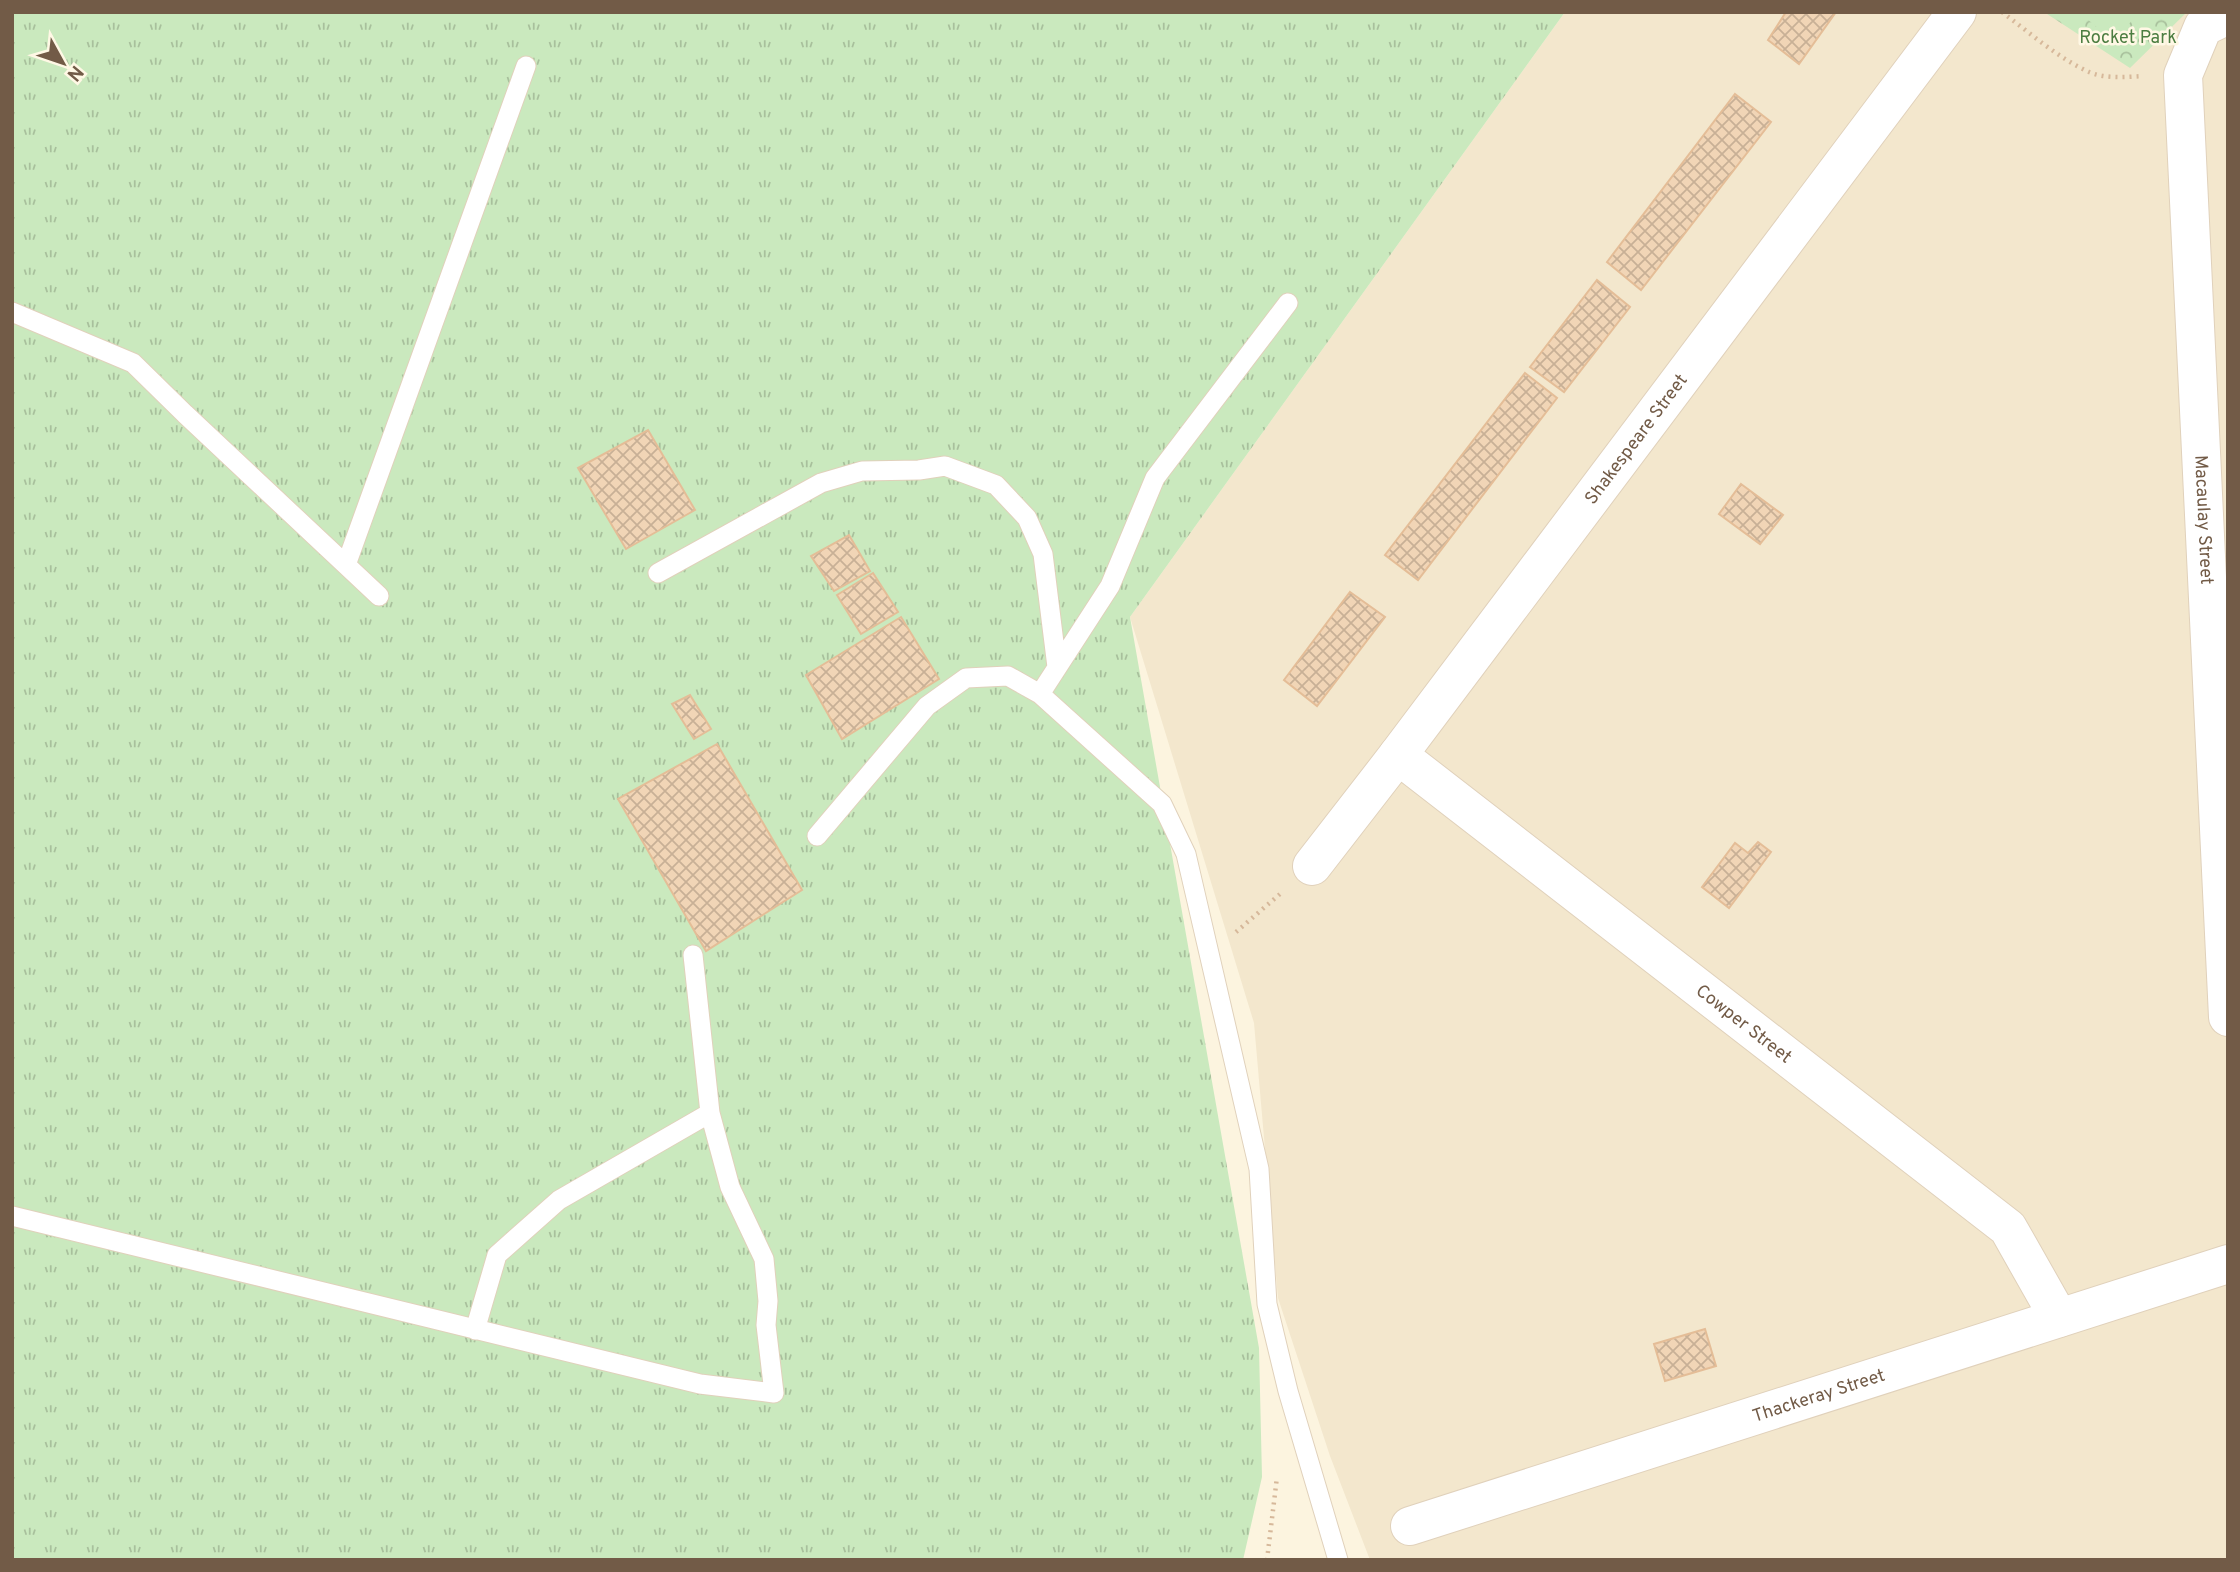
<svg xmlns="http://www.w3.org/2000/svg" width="2240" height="1572" viewBox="0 0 2240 1572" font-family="Overpass,sans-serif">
  <defs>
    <pattern id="grass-tufts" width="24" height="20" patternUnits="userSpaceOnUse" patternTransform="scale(1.75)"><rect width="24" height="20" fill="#cae9be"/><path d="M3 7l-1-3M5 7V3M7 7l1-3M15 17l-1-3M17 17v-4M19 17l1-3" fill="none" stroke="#a8c09c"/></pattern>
    <pattern id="park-crowns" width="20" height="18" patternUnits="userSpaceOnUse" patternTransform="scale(1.75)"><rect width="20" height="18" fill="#cae9be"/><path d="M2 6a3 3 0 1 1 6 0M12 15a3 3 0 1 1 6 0" fill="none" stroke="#a8c09c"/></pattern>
    <pattern id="building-cross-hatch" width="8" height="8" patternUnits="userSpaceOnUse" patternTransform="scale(1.75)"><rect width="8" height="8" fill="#f1d5b6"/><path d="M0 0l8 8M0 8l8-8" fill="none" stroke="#c8b096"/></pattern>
  </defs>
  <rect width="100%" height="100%" fill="#fcf4df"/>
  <path fill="#f3e7cd" d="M1565,12H2228V1560H1370L1330,1456L1278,1298L1254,1023L1130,617Z"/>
  <path fill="url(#grass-tufts)" d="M12,12H1565L1130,617L1259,1348L1262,1477L1243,1560H12Z"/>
  <path fill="url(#park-crowns)" d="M2044,12H2187L2130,68Z"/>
  <path fill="#cae9be" d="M2079,12H2139L2114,42Z"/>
  <path fill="url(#building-cross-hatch)" stroke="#e4bd97" stroke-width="2" d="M1786,12H1836L1799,64L1768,40Z
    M1735,94L1771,122L1641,290L1607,262Z
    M1597,280L1630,307L1564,392L1530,367Z
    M1525,373L1557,398L1418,580L1385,555Z
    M648,430L695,510L626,549L578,468Z
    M1741,484L1783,515L1760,544L1719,514Z
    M849,535L870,571L834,591L811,556Z
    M873,573L898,612L861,634L837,595Z
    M1350,592L1385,617L1317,706L1284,680Z
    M901,617L939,679L842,739L806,675Z
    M690,695L711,729L694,739L672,704Z
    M717,744L802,890L706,951L618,799Z
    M1758,842L1771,852L1729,908L1702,887L1735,843L1748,853Z
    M1705,1329L1716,1366L1665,1381L1654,1344Z"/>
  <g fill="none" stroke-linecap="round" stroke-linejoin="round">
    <defs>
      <path id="lane" d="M1288,303L1155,478L1110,586L1040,694L1162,804L1186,854L1259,1169L1267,1304L1288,1391L1338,1560
        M12,312L133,363L185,414L379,596
        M346,565L526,66
        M658,573L821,483L862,471L919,470L945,466L996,485L1027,518L1043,554L1057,667
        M817,836L927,706L966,678L1008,676L1040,694
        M12,1216L700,1384L774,1393L766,1325L768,1301L764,1259L730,1187L710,1113L693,955
        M475,1330L497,1255L559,1200L710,1113"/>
      <g id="street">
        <path id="s1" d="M2228,15L2203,27L2183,75L2228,1017"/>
        <path id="s2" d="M1398,755L2008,1228L2059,1318"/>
        <path id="s3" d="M1312,866L1398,755L1957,12"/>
        <path id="s4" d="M1410,1526L2228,1264"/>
      </g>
    </defs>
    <use href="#lane" stroke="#e0d1bb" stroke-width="21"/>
    <use href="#street" stroke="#e0d1bb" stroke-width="40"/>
    <path stroke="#d6b89a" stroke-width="4.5" stroke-dasharray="2 5" stroke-linecap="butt" d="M2002,12C2030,33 2058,58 2089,72C2105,79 2126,77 2143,76
      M1236,932L1280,894
      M1267,1560L1277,1477"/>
    <use href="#lane" stroke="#fff" stroke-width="19"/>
    <use href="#street" stroke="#fff" stroke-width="38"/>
  </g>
  <g text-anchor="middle" stroke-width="5" stroke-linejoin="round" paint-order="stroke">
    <g font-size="18" fill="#4c7d41" stroke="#fff8e5">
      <text x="2128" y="43">Rocket Park</text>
    </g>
    <g font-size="18" fill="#725b47" stroke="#fff8e5">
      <text dy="6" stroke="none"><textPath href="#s3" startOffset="536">Shakespeare Street</textPath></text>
      <text dy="6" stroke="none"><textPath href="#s1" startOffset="525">Macaulay Street</textPath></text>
      <text dy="6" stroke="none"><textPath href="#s2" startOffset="438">Cowper Street</textPath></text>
      <text dy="6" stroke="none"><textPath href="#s4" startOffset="429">Thackeray Street</textPath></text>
    </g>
  </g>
  <rect width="2240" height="1572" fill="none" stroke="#725b47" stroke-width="28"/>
  <g transform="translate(63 63) rotate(130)" stroke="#fff8e5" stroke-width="5" paint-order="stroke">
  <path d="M0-5L12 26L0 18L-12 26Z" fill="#725b47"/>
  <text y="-10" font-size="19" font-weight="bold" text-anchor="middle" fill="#725b47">N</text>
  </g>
</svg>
